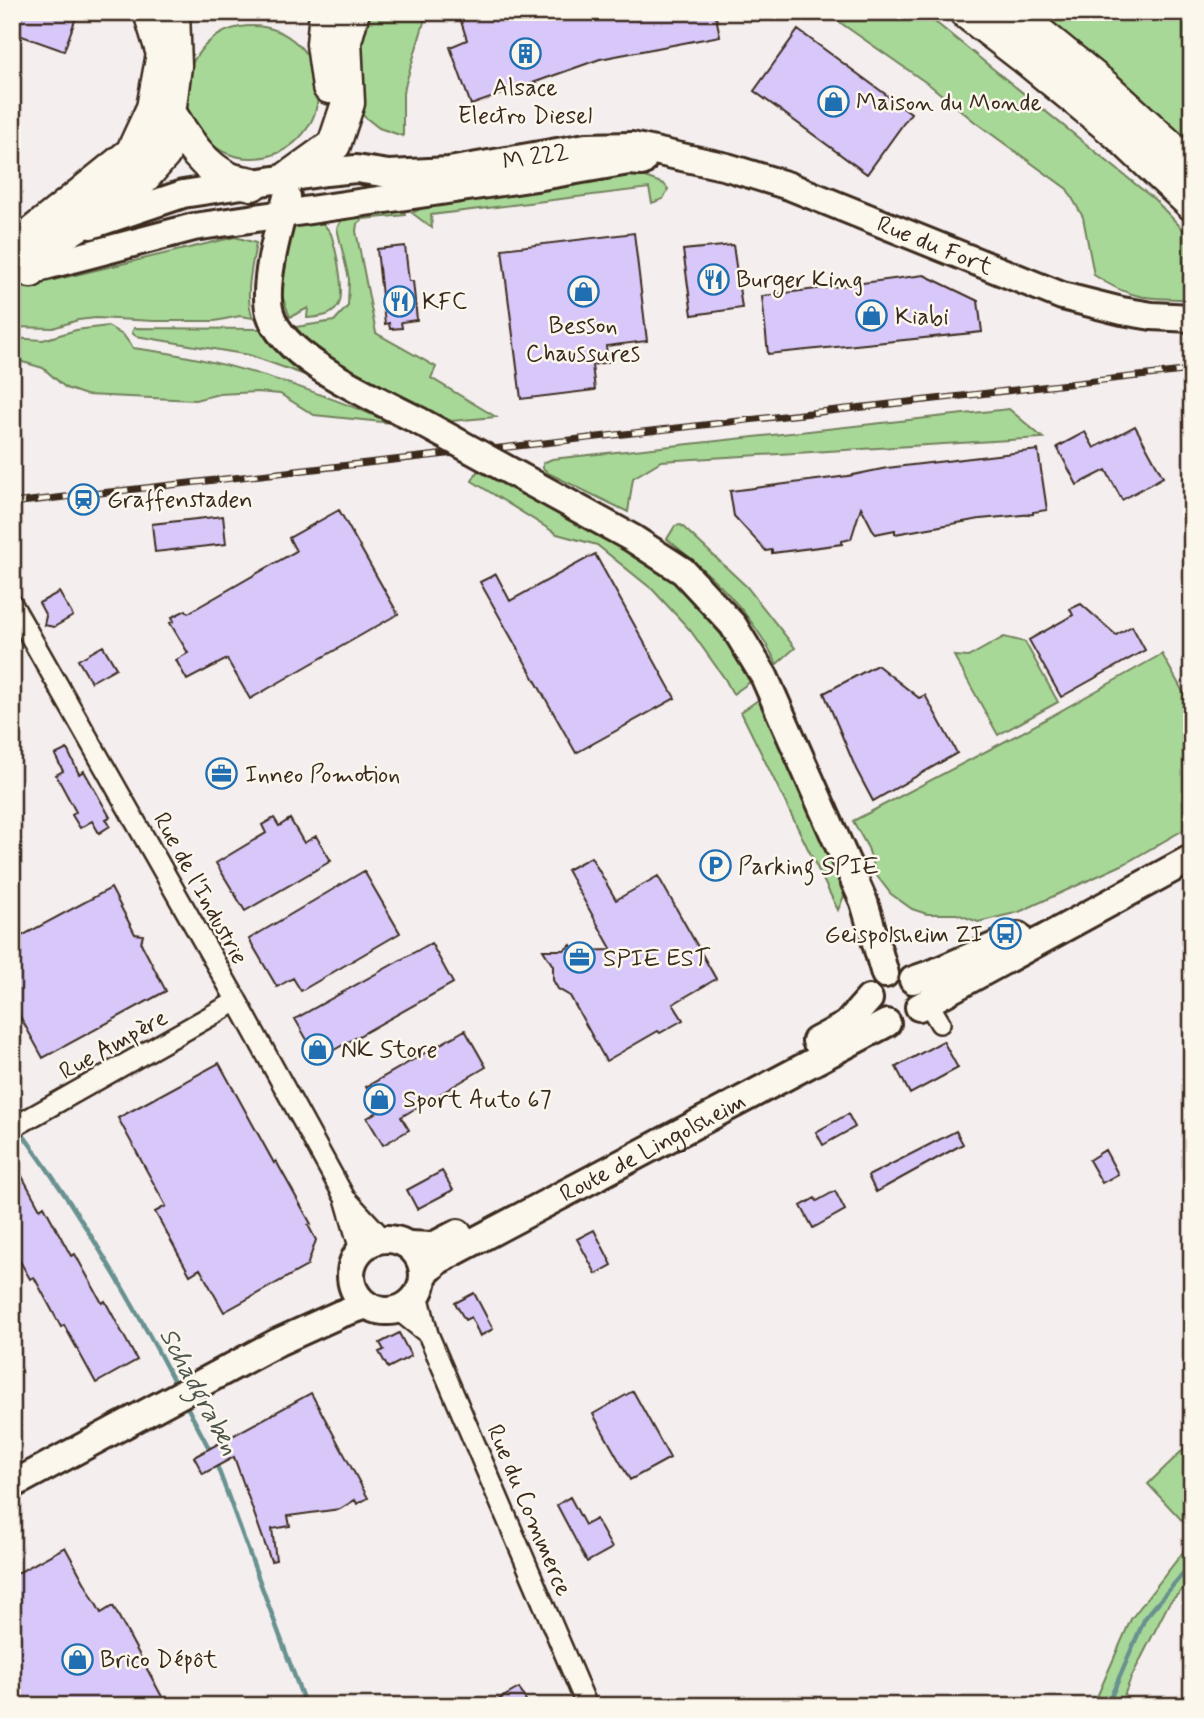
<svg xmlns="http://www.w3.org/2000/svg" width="1204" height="1718" viewBox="0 0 1204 1718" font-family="Mynerve,sans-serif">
  <rect width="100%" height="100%" fill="#f4eeef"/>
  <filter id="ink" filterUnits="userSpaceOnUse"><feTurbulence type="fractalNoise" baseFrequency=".0143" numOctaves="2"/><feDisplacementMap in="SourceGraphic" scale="14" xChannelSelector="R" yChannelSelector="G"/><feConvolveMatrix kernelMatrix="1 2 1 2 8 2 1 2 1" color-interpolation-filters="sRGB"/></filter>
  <g filter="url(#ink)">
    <path fill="#a8d898" stroke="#72815b" stroke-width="2" d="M360,12H427L403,93V136L379,128L360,113Z
      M825,12H921L939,25L1155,200L1192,239V299C1149,299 1131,300 1094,275L1083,217L1067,189L975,122L931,86Z
      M1037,12H1192V148Z
      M186 92a66 66 0 1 1 132 0a66 66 0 1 1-132 0Z
      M639,172L645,177L664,184L668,189L663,199L652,203L649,188L431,215L432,228L412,213L424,207L484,198L532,184Z
      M403,204L405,215L363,219L357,224L356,231L376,333L436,367L431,378L496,417L451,421L323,355L306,341L296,327L334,321L348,306L349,279L337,228L344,216Z
      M316,217C321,222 328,228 331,234C336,249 346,294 338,306C331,317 318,317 307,318L308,308L290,317L281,293L292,227L294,220Z
      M235,237L256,243C252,267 244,296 253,318L240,316L215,321H154L96,318L78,320L53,328L12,327V290Z
      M108,326L124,336L133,348C225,359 307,387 392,423L314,415L280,394L257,392L219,394L195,400L86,395L66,388L43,368L12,359V338L43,340L76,330Z
      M134,328L260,329L275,350L307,373L305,375L249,355L136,336L132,333Z
      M1009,409L1043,438L661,461L633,478L628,512L548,473L543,468V463L552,459Z
      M478,470C524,494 570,517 615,543C635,554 655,565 673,581C704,609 730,645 753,680L733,694L725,679L690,630L653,590L597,545L557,534L472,481Z
      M681,525L747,587L795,648L777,664C750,610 713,576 667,539L675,526Z
      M1004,637L1025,642L1058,702L998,735L954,656L968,657Z
      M1162,654L1192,708V825L1124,864L1019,912L978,922L957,914H927L912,909L891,894L877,876L868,848L853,821L1021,733Z
      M761,698L807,798L844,896L838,910L741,712Z
      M1192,1441V1580L1169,1603L1131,1678L1120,1706H1093L1131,1619L1183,1552L1189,1528L1148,1484Z"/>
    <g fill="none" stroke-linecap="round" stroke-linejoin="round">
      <path stroke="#67918f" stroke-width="4.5" d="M19,1129C78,1210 131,1298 177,1387
        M184,1401L211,1452
        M216,1463L302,1696L303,1706
        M1107,1706L1145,1618L1192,1563"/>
    </g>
    <path fill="#d8c8fa" stroke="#3b2a1e" stroke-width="2" d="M23,12H78L64,51L16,34Z
      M458,12H715L720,36L600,59L471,105L450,47L467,40Z
      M798,30L911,113L867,174L754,91Z
      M634,233L647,341L606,346L608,362L592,365L595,390L521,399L502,249Z
      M733,245L742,308L692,315L683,250Z
      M405,246L409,281H413L417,320L401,322L402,328L390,329L389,323L385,324L377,249Z
      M924,275L978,301L982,332L768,354L762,296Z
      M1135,426L1163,477L1122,500L1106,470L1077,485L1057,447L1085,432L1094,448Z
      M1038,450L1047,510L1033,512V514L980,519L895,534V530L875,534L861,507L851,539L842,541V544L772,553V550L766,551L734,516L730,491L848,476L887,468Z
      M339,510L398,614L250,699L227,659L187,680L176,660L188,653L170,623L174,621L172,617L186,610L188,613L296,551L289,538Z
      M223,516L226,544L155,552L152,524Z
      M595,554L675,698L576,753L480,582L496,574L510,601Z
      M59,592L73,616L54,627L44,625L46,616L39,603Z
      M1081,604L1116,635L1132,626L1145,650L1061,697L1029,640L1073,615L1070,609Z
      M103,646L116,668L91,682L78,660Z
      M877,665L919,698L925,695L957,753L873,801L856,769L824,693Z
      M67,749L79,774L84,771L110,817L106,819L110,826L99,833L92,821L80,828L72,815L76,812L56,775L63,771L55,755Z
      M274,818L279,826L290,819L304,843L316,836L331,861L245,911L216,863L266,833L262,825Z
      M591,857L616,900L658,876L716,979L673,1004L683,1020L660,1033L658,1031L606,1061L570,996L558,989L553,980V966L543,950H564L571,945L574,951L612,950L567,870Z
      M364,871L400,933L301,991L293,978L277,987L249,939Z
      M111,888L135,934L143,935L141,943L166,991L43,1058L12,1002V941Z
      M431,943L453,983L318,1059L295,1019Z
      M465,1030L486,1067L401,1117L409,1130L383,1145L367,1118L379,1111L366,1087Z
      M943,1041L958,1068L910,1094L896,1067Z
      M219,1063L274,1163L276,1161L311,1224L308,1225L316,1240L307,1266L224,1312L200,1269L190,1275L155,1212L166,1206L118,1118Z
      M848,1114L855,1127L823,1145L816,1132Z
      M956,1131L963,1144L876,1192L868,1176Z
      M1105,1150L1118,1174L1102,1183L1089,1160Z
      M12,1158L40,1209L44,1206L71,1256L75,1254L102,1303L105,1301L137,1360L96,1383L64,1325L61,1327L34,1277L30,1279L12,1247Z
      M442,1171L453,1190L417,1209L407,1190Z
      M835,1191L845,1210L813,1228L801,1206L815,1198L817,1201Z
      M594,1230L612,1265L596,1274L577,1239Z
      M474,1293L493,1329L480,1336L471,1317L465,1320L455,1303Z
      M399,1333L411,1356L388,1368L379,1352L384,1350L380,1343Z
      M633,1391L670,1458L630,1480L593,1414Z
      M311,1393L368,1498L357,1504L355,1500L340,1509L288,1516L290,1526L272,1529L276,1560L271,1561L234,1457L203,1474L194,1457Z
      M570,1497L585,1525L596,1519L612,1548L587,1562L557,1505Z
      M65,1547L101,1613L113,1606L167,1706H12V1576Z
      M519,1688L529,1706H487Z"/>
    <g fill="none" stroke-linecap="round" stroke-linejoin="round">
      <defs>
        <path id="minor" d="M12,604L237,1001L345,1198L360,1250
          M928,1003L940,1023
          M12,1128L237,1001
          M348,1201L383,1239
          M418,1294L428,1334L587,1706
          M398,1310L428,1334"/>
        <g id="secondary">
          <path d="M287,197C279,226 262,285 270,313C283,360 378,399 419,421"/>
          <path id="s1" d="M91,225L183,194L326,172L356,169L389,174L449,171L586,147L632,146L727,167L789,186L1062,296L1122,311L1152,316L1192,318"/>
          <path d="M23,272L194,227L536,177L629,161L642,162"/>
          <path d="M530,482L632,538L683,571L733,625L764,676L864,902L885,974"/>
          <path d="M913,980L936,972L1018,936"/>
          <path d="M919,1007L1192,858"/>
          <path d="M816,1041L846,1025L869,999"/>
          <circle cx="387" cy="1275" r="36"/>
          <path d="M409,1245L433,1246L458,1233"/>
          <path id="s2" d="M424,1274L439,1260L887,1023"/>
          <path d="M12,1485L278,1342L340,1314L367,1305"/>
        </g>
        <path id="trunk" d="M150,12L163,54L153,108L132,153L24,240L17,254L19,260L31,271L63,234L132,190L164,154L175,66L173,12
          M326,12L323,44L329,87
          M966,12L1023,56L1118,134L1192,204
          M1013,12L1106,88L1192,167
          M169,112C185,137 201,166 230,179C237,182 245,182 252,184
          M288,178L334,145L348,103L345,41L353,12"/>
      </defs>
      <use href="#minor" stroke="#3b2a1e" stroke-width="24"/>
      <use href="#secondary" stroke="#3b2a1e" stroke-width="32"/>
      <use href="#trunk" stroke="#3b2a1e" stroke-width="37"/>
      <use href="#minor" stroke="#fbf7ec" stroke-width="19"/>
      <use href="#secondary" stroke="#fbf7ec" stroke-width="26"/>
      <use href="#trunk" stroke="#fbf7ec" stroke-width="32"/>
      <defs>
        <path id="rail" d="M12,503L1192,370"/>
      </defs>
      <use href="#rail" stroke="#3b2a1e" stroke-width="7"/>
      <use href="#rail" stroke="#fbf7ec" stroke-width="4.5" stroke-dasharray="13" stroke-linecap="butt"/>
      <defs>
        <path id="secondary-bridge" d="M419,421L530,482"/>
      </defs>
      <use href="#secondary-bridge" stroke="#3b2a1e" stroke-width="32" stroke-linecap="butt"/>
      <use href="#secondary-bridge" stroke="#fbf7ec" stroke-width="26"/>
    </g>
  </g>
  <defs>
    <symbol id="building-ring" viewBox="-11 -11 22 22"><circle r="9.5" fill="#fbf7ec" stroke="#1f6fb2" stroke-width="1.5"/><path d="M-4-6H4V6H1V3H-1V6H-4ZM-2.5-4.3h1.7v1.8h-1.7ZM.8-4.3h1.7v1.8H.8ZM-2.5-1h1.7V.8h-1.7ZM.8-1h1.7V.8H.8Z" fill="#1f6fb2"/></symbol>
    <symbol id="shop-ring" viewBox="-11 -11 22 22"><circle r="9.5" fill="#fbf7ec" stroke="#1f6fb2" stroke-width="1.5"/><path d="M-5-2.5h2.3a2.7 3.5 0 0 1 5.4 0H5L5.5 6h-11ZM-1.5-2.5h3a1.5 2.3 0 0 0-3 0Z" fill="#1f6fb2"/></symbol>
    <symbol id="restaurant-ring" viewBox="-11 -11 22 22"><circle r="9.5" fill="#fbf7ec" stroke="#1f6fb2" stroke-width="1.5"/><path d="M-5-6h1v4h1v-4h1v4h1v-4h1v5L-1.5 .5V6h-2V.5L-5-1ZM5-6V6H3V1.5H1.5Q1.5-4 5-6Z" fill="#1f6fb2"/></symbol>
    <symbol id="station-ring" viewBox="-11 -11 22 22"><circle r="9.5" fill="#fbf7ec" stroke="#1f6fb2" stroke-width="1.5"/><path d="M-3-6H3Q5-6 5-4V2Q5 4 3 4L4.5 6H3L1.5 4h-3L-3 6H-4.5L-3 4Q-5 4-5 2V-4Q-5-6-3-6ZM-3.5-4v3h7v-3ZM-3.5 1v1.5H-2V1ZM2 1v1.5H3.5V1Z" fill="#1f6fb2"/></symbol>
    <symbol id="office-ring" viewBox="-11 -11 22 22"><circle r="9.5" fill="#fbf7ec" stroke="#1f6fb2" stroke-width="1.5"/><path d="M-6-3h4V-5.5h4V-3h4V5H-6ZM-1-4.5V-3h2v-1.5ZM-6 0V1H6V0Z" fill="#1f6fb2"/></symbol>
    <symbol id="parking-ring" viewBox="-11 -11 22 22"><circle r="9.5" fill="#fbf7ec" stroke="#1f6fb2" stroke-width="1.5"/><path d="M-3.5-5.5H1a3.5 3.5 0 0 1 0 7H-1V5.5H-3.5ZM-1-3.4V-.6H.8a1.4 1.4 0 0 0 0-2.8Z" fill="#1f6fb2"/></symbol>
    <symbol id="bus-ring" viewBox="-11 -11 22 22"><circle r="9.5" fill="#fbf7ec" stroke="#1f6fb2" stroke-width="1.5"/><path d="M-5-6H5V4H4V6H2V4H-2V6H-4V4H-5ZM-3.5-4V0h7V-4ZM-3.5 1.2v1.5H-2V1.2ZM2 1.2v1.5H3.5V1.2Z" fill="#1f6fb2"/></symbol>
  </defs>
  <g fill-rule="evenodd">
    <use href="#building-ring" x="508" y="36" width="35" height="35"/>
    <use href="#shop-ring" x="816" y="84" width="35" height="35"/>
    <use href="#restaurant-ring" x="696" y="262" width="35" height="35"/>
    <use href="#shop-ring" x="566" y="274" width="35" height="35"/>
    <use href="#restaurant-ring" x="382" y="284" width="35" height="35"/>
    <use href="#shop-ring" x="854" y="298" width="35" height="35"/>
    <use href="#station-ring" x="66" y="482" width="35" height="35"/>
    <use href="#office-ring" x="204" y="756" width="35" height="35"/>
    <use href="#parking-ring" x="698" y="848" width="35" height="35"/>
    <use href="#bus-ring" x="988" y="916" width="35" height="35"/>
    <use href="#office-ring" x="562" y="940" width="35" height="35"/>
    <use href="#shop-ring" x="300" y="1032" width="35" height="35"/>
    <use href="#shop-ring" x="362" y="1082" width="35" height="35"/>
    <use href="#shop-ring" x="60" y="1642" width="35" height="35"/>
  </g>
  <g text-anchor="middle" stroke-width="5" stroke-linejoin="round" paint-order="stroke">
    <g font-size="24" fill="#3b2a1e" stroke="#fbf7ec" text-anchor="start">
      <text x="525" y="95" text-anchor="middle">Alsace<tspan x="525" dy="28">Electro Diesel</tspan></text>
      <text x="856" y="110">Maison du Monde</text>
      <text x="736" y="287">Burger King</text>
      <text x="422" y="309">KFC</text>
      <text x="895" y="324">Kiabi</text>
      <text x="583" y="333" text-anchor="middle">Besson<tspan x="583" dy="28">Chaussures</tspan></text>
      <text x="107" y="507">Graffenstaden</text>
      <text x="245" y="782">Inneo Pomotion</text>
      <text x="738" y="874">Parking SPIE</text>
      <text x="983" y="942" text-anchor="end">Geispolsheim ZI</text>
      <text x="603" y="966">SPIE EST</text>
      <text x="341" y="1057">NK Store</text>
      <text x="403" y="1107">Sport Auto 67</text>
      <text x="100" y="1667">Brico Dépôt</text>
    </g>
    <g font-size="24" fill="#3b2a1e" stroke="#fbf7ec">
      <text dy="8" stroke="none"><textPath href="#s1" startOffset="453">M 222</textPath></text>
      <text dy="8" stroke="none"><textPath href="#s1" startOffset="870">Rue du Fort</textPath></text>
      <text transform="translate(201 888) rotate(61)" y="8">Rue de l'Industrie</text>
      <text transform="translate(113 1044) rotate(-29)" y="8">Rue Ampère</text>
      <text dy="8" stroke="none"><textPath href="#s2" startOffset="262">Route de Lingolsheim</textPath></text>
      <text transform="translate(530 1510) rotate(67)" y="8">Rue du Commerce</text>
    </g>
    <g font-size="26" font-style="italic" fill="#4d554d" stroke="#fbf7ec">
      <text transform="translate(200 1391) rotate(62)" y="9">Schadgraben</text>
    </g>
  </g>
  <rect width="1204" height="1718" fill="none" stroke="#fbf7ec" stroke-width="42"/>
  <rect x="21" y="21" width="1162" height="1676" fill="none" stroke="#3b2a1e" stroke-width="2.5" filter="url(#ink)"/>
</svg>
